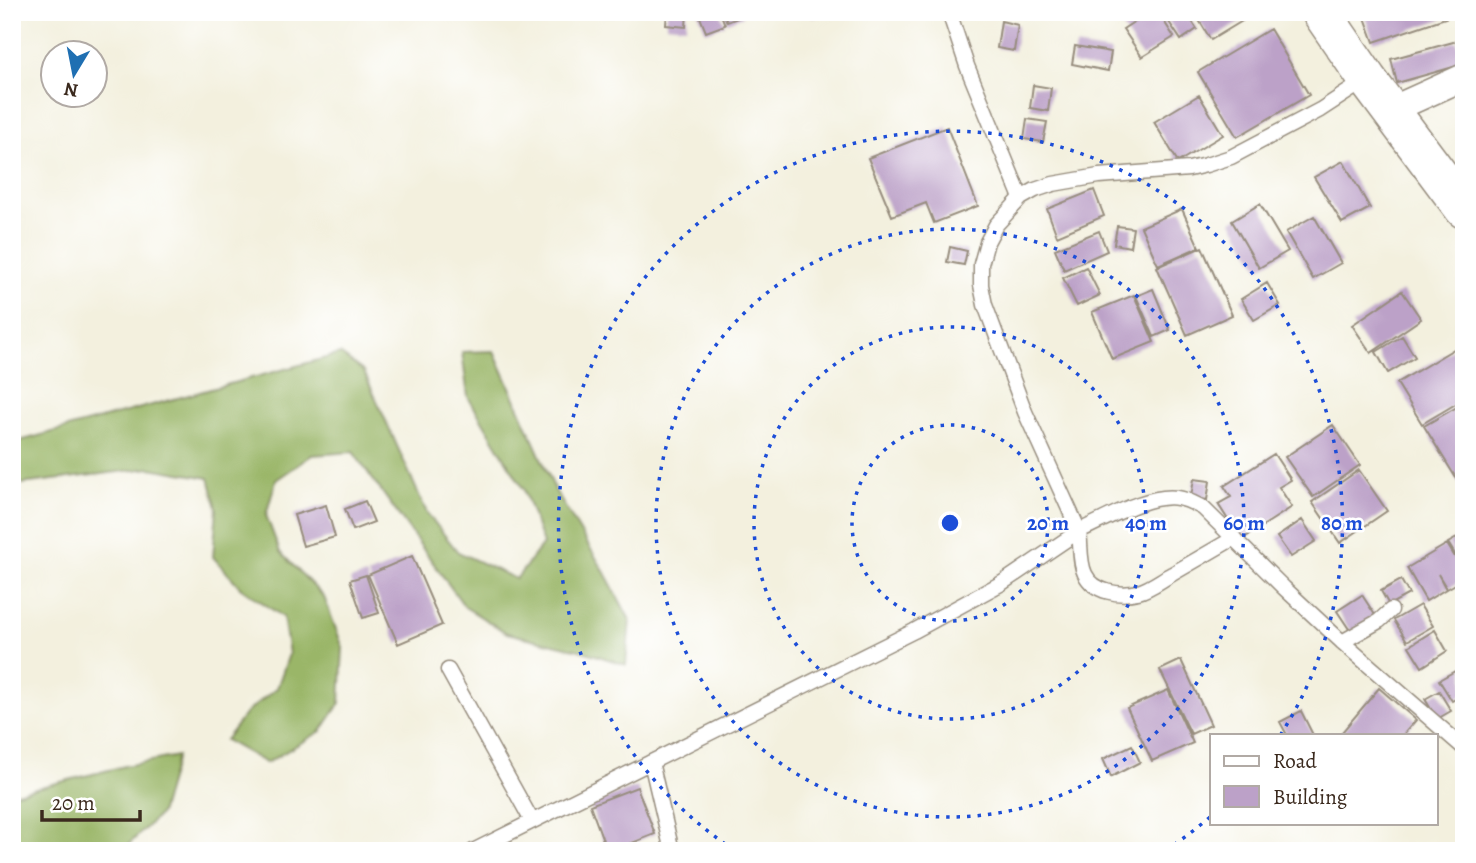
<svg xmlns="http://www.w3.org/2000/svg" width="1476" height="863" viewBox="0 0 1476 863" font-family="Alegreya,serif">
  <rect width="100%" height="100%" fill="#fff"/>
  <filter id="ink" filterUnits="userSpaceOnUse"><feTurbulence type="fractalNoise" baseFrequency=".0143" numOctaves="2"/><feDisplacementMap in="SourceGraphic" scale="14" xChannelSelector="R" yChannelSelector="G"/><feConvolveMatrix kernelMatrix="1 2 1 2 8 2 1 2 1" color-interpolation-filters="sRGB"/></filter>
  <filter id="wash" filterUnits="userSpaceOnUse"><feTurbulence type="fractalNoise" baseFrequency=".00686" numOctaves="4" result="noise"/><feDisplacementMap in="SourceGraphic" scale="28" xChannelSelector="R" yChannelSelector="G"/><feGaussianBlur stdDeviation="1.57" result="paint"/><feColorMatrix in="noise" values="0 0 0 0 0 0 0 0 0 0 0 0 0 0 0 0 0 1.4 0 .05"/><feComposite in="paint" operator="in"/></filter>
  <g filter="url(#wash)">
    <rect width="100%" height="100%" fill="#f3f0de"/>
    <path fill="#9ab668" stroke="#6a7043" stroke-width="2" d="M494,351L556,492L604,571L630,620L626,665L583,651L507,633L465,607L353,452L312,455L276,480L266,515L280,552L324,597L343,648L340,703L321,731L266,763L225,740L247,712L277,688L289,654L283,617L240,587L213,557L217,508L209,478L150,468L12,485V443L340,354L364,372L427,513L458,552L516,579L543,544L524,490L468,397L462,352Z
      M177,756L160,814L122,851H35L12,839V794L125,766Z"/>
    <g id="blocks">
      <path fill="#bca1c8" d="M667,12H687L686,27L666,25Z
        M698,12H720L725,25L706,32Z
        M723,12H742L743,16L727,22Z
        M810,12H827V13L812,18Z
        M1149,12H1158L1174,37L1142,57L1123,29Z
        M1165,12H1186L1197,29L1181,40L1163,13Z
        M1194,12H1257L1211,40Z
        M1363,12H1460V13L1374,42Z
        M1001,21L1018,25L1014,51L997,48Z
        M1270,29L1309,95L1237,137L1198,72Z
        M1457,41L1464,64L1397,83L1391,59Z
        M1075,46L1111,52L1108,71L1072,64Z
        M1033,85L1051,88L1048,111L1030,108Z
        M1199,95L1223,135L1178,162L1154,122Z
        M1027,119L1047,122L1043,142L1024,139Z
        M947,127L978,206L934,223L926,203L892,216L868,158Z
        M1343,161L1370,208L1342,223L1314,177Z
        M1094,190L1104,216L1057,236L1047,209Z
        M1260,204L1288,251L1259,268L1232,221Z
        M1182,209L1199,247L1158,265L1141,227Z
        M1314,216L1341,263L1313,279L1286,232Z
        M1117,226L1133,228L1130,247L1114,244Z
        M1099,231L1107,251L1064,270L1055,249Z
        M950,247L967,251L964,265L947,262Z
        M1202,247L1232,315L1187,335L1157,267Z
        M1086,267L1100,295L1077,306L1063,278Z
        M1267,283L1280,305L1254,320L1241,299Z
        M1153,289L1170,330L1154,337L1136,296Z
        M1402,291L1421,319L1371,353L1352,325Z
        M1134,295L1154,342L1112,359L1092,312Z
        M1402,336L1415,357L1388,373L1376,352Z
        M1464,343V399L1422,424L1397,383Z
        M1464,403V491L1424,426Z
        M1333,425L1360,465L1313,497L1285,457Z
        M1274,454L1291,480L1279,487L1292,507L1241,540L1218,504L1231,497L1224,486Z
        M1359,470L1387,511L1340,543L1312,502Z
        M1194,479L1210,481L1207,500L1191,497Z
        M365,501L374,522L353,530L345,509Z
        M326,505L335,537L303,546L294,515Z
        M1302,520L1316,541L1291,557L1277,537Z
        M1464,534V569L1448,543Z
        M1447,544L1464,572V579L1447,589L1438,574L1446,589L1426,601L1407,568Z
        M412,556L442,625L398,644L368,575Z
        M366,575L379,613L363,618L350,580Z
        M1401,580L1409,594L1389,605L1381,591Z
        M1362,595L1375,615L1351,632L1337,611Z
        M1420,605L1433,626L1407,641L1394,620Z
        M1435,630L1447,651L1422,667L1409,646Z
        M1181,660L1211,725L1191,734L1160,670Z
        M1464,666V694L1452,701L1439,680Z
        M1379,688L1416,720L1403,735H1346L1342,732Z
        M1168,690L1193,743L1152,761L1127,708Z
        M1439,691L1451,711L1437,719L1425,699Z
        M1301,711L1313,735H1287L1280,722Z
        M1132,745L1140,762L1111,777L1103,759Z
        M637,787L655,834L612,851H607L590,805Z"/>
    </g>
  </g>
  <g filter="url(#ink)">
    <use href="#blocks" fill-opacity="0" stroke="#978d7e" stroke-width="2"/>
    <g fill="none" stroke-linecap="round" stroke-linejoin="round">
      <defs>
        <path id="service" d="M949,12L967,66L1021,198
          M1234,538C1213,550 1193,562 1172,574C1161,580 1150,589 1138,592C1120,596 1094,593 1085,574C1079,562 1081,544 1079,531C1106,519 1149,493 1178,498C1187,499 1195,504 1203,508L1284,588L1342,642L1464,748
          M1342,642L1379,621L1391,610
          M448,670L532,821
          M651,762L672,851
          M473,851L914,631L1002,583L1079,531L1025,412L985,305L981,285V264L987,242L996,225L1021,198L1035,190L1053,184L1099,176L1189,169L1206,165L1231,157L1320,110L1366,80"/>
        <path id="minor" d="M1391,110L1464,77"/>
        <path id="secondary" d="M1321,12L1367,79L1464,209"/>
      </defs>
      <use href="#service" stroke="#978d7e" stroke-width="17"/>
      <use href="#minor" stroke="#978d7e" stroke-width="29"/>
      <use href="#secondary" stroke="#978d7e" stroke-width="41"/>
      <use href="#service" stroke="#fff" stroke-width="14"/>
      <use href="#minor" stroke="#fff" stroke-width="26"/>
      <use href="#secondary" stroke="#fff" stroke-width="38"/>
    </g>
  </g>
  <g fill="none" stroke="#1d4ed8" stroke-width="3.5" stroke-dasharray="3.5 7">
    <circle cx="950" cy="523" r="98"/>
    <circle cx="950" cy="523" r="196"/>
    <circle cx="950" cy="523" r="294"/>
    <path d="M1210 817A392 392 0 0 1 1166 850M734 850A392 392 0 1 1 1281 734"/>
  </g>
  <circle cx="950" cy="523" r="10" fill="#1d4ed8" stroke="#fff" stroke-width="3.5"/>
  <g font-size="21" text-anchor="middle" font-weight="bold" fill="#1d4ed8" stroke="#fff" stroke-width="5" stroke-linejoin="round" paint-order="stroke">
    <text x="1048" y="530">20 m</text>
    <text x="1146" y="530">40 m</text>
    <text x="1244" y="530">60 m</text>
    <text x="1342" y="530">80 m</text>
  </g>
  <rect width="1476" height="863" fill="none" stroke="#fff" stroke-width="42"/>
  <rect x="1210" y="734" width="228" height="91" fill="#ffffff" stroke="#b1aaa5" stroke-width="2"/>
  <rect x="1224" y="756" width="35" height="10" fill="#ffffff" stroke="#b1aaa5" stroke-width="2"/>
  <text x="1273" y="768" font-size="21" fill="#3b2a1e">Road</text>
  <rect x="1224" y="786" width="35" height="21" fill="#bca1c8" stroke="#b1aaa5" stroke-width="2"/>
  <text x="1273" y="804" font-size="21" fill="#3b2a1e">Building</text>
  <g transform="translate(74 74) rotate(190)"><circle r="33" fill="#ffffff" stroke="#b1aaa5" stroke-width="2"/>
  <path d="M0-5L12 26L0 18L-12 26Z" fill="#1f6fb2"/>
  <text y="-10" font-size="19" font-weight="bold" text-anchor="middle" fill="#3b2a1e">N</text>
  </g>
  <path d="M42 810v10h98v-10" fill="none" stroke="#3b2a1e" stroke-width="3.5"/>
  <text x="52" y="810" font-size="21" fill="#3b2a1e" stroke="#ffffff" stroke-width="5" paint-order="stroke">20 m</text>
</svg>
